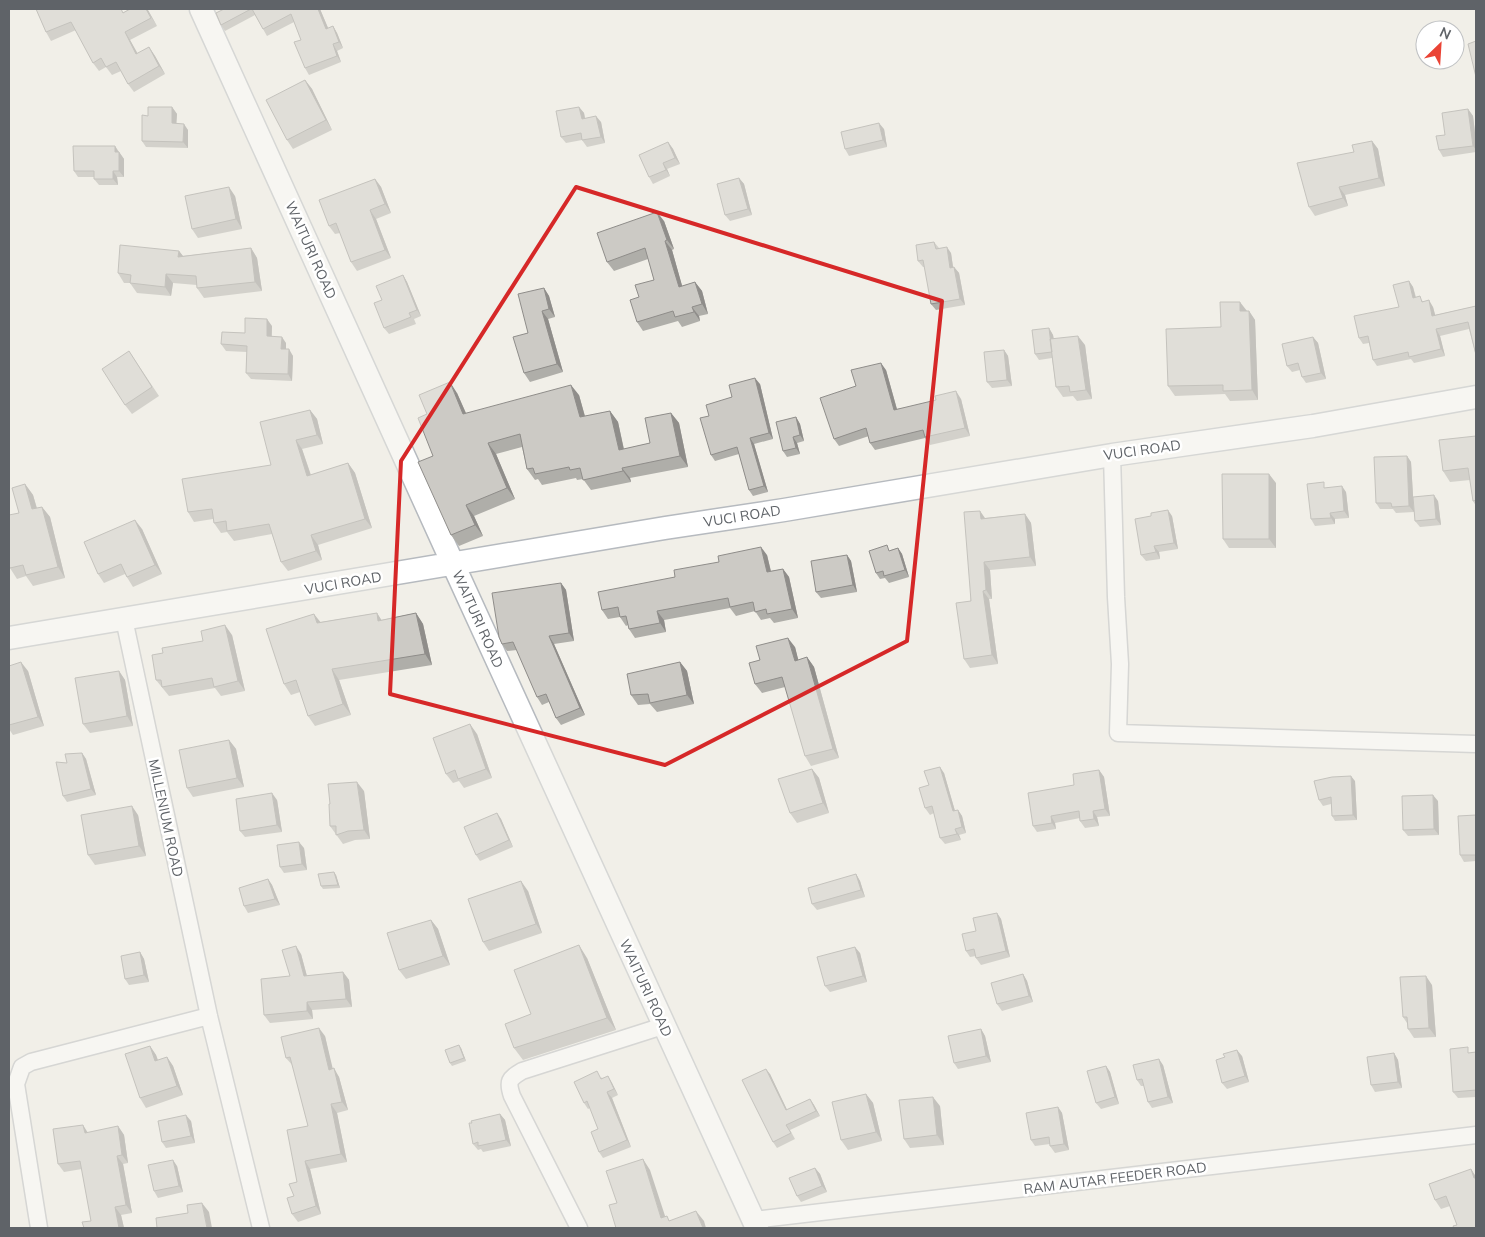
<svg xmlns="http://www.w3.org/2000/svg" width="1485" height="1237" viewBox="0 0 1485 1237" font-family="Mulish,sans-serif">
  <rect width="100%" height="100%" fill="#f1efe8"/>
  <g fill="none" stroke-linecap="round" stroke-linejoin="round">
    <defs>
      <path id="minor" d="M1112,455L1116,597L1120,664L1118,733L1476,744
        M124,619L209,1016L261,1228
        M753,1220L1476,1135
        M39,1228L16,1084L22,1067L31,1062L209,1016
        M579,1228L512,1096C507,1081 509,1079 522,1071L663,1026"/>
      <path id="secondary" d="M201,9L453,564L757,1228
        M9,638L665,528L784,510L1112,455L1313,426L1476,397"/>
    </defs>
    <use href="#minor" stroke="#b5b8bc" stroke-width="19"/>
    <use href="#secondary" stroke="#b6babf" stroke-width="25"/>
    <use href="#minor" stroke="#fff" stroke-width="16"/>
    <use href="#secondary" stroke="#fff" stroke-width="22"/>
  </g>
  <path fill="#afaea9" d="M36,9L124,12L130,9H147L157,26L130,40L138,54L149,47L155,56L165,74L134,92L128,84L121,71L112,75L106,67L99,71L93,63L76,30L51,41L46,32Z
    M224,9H320L328,28L333,26L337,33L343,48L337,51L341,62L309,75L305,68L301,40L294,22L267,36L255,15L225,31L221,25Z
    M305,80L312,89L332,130L293,149L287,140Z
    M172,107L177,114L176,123L188,130V148L146,147L142,141L148,116Z
    M579,107L584,113L585,118L601,122L605,143L587,147L582,140L566,143L561,137Z
    M1468,109L1473,116L1476,141V152L1443,157L1439,150L1445,135Z
    M884,129L887,147L849,156L845,149Z
    M1372,141L1378,149L1385,186L1345,195L1348,206L1315,216L1309,207L1354,152Z
    M668,142L673,149L680,164L667,169L670,176L653,184L649,177Z
    M115,146L124,159V177H117L118,185H99L94,179V177H78L74,171Z
    M739,178L744,184L752,215L730,221L725,215Z
    M375,179L381,187L391,213L376,219L391,258L357,271L351,262L340,233L335,234L329,226Z
    M235,196L242,229L198,238L192,229Z
    M664,221L674,249L672,250L682,286L695,282L702,291L708,314L699,316L700,321L682,327L678,321L643,331L637,322L639,297L654,280L648,259L614,271L607,262Z
    M934,242L939,248L951,253L953,267H954L959,273L965,305L936,310L931,304L925,267H923L918,261Z
    M251,248L257,258L262,291L204,298L197,288V285L173,283L171,296L137,293L130,283H124L118,273L179,251L183,256Z
    M403,275L407,282L421,316L414,319L416,324L389,334L384,328L382,300Z
    M1409,281L1413,287L1416,297L1433,307L1435,315L1476,306V356L1469,329L1440,336L1445,356L1414,363L1411,359L1377,366L1373,360L1369,343L1363,344L1359,338L1399,307Z
    M544,288L549,296L555,317L548,319L563,372L530,382L524,373L528,333Z
    M1247,311H1249L1255,320L1258,400L1230,401L1225,394L1175,396L1168,386L1221,327Z
    M272,326V337L286,343V349L293,356L292,381L251,379L246,373L247,352L226,351L221,344L245,333Z
    M1049,328L1053,335L1054,339L1085,345L1092,399L1077,401L1073,396L1063,397L1056,387L1052,358L1039,360L1035,354Z
    M1313,337L1318,343L1326,379L1306,383L1302,377L1300,370L1292,372L1287,366Z
    M1004,350L1008,356L1012,386L992,388L987,382Z
    M129,351L159,396L132,414L125,405Z
    M886,370L897,409L961,399L970,436L930,445L925,438L875,450L870,443L869,436L839,446L834,439L856,386Z
    M760,384L773,439L754,444L768,492L753,496L749,490L739,454L715,461L711,455L709,416L732,397Z
    M457,393L466,413L579,395L585,416L610,411L618,422L624,449L650,443L671,413L679,423L688,467L630,478L631,482L591,490L583,479L577,480L576,478L542,485L538,479L535,480L527,469L522,447L496,454L515,499L474,516L483,536L459,546L451,535L433,456L427,414Z
    M310,410L317,419L323,444L302,449L311,475L348,463L355,473L372,528L318,545L322,560L288,571L281,562L272,534L234,541L227,532L221,533L214,523L213,519L194,522L188,512L271,465Z
    M796,417L800,424L804,441L797,443L800,454L787,457L783,451Z
    M1476,436V506L1473,501L1470,480L1450,482L1443,471Z
    M1407,456L1411,462L1414,512L1396,513L1393,509H1380L1376,503Z
    M1276,483V548H1229L1223,539Z
    M25,484L33,495L37,508L42,507L50,517L65,578L33,586L26,576L17,579L10,568L19,513Z
    M1327,487L1346,492L1349,518L1335,519V524L1315,526L1311,519Z
    M1438,501L1441,525L1420,527L1415,521Z
    M980,511L985,518L1025,514L1031,523L1036,566L990,570L992,599H989L998,664L970,668L964,659Z
    M1172,516L1178,549L1159,552L1160,559L1146,561L1141,555Z
    M142,529L162,574L133,587L125,574L104,583L98,574Z
    M898,548L902,554L909,577L889,583L885,578L880,579L876,573L891,550Z
    M767,555L771,571L783,569L789,577L798,618L774,623L770,618L761,620L755,611L736,616L730,608L664,620L666,632L635,638L629,629L628,625L626,626L620,617L608,619L602,610L675,577Z
    M847,555L851,561L857,592L821,598L816,592Z
    M561,583L566,590L574,641L554,644L585,715L561,725L556,718L549,702L542,705L537,697L517,650L507,651L502,644Z
    M377,613L381,620L416,613L423,624L432,665L339,680L351,715L315,726L308,716L300,692L291,695L284,684L321,622Z
    M232,635L245,691L221,696L215,688L169,696L156,680L163,653L203,641Z
    M795,647L798,660L807,657L814,667L839,758L811,766L805,756L785,687L762,693L755,684L760,660Z
    M680,662L687,671L694,704L657,712L650,704L638,705L631,695Z
    M9,666L28,671L44,726L13,735L9,729Z
    M119,671L125,680L133,726L90,733L83,724Z
    M477,734L492,778L464,788L459,781L453,783L446,774Z
    M229,740L236,749L244,787L193,797L187,788Z
    M82,753L86,759L96,795L67,802L63,796L67,763Z
    M812,769L819,778L829,813L797,823L790,813Z
    M1099,770L1104,777L1110,816L1097,817L1099,826L1085,828L1080,821V818L1055,823L1056,829L1037,832L1033,826L1074,785Z
    M944,773L955,811L958,810L962,816L966,833L959,835L961,840L945,844L940,838L934,813L930,815L925,808L929,785Z
    M1355,781L1357,820L1335,821L1332,816L1331,804L1323,806L1319,800Z
    M364,791L370,839L355,840L343,844L330,826V804Z
    M277,800L282,832L245,837L240,831Z
    M1438,801L1439,835L1408,836L1403,830Z
    M497,813L501,819L513,847L480,861L476,855Z
    M138,815L146,856L95,865L88,855Z
    M1476,815V861L1464,862L1460,855Z
    M304,848L307,870L284,873L280,867Z
    M856,874L860,881L865,897L817,910L812,904Z
    M336,875L340,888L323,889L321,886Z
    M268,879L272,885L280,905L248,913L244,906Z
    M528,891L542,933L489,951L483,942Z
    M997,913L1001,919L1010,957L981,965L976,958V956L970,957L966,951L976,931Z
    M431,920L438,929L450,965L406,979L399,970Z
    M140,952L144,959L149,982L129,985L125,979Z
    M860,953L867,982L830,992L825,986Z
    M301,954L307,976L343,972L349,980L352,1007L312,1010L313,1019L270,1023L264,1015L290,976Z
    M587,958L616,1030L523,1060L514,1048L531,1014Z
    M1023,974L1027,981L1033,1002L1002,1011L997,1004Z
    M1432,985L1436,1037L1414,1038L1408,1029L1407,1023L1403,1017Z
    M981,1029L985,1036L991,1062L958,1069L954,1063Z
    M325,1036L332,1069L339,1077L348,1110L337,1113L347,1162L310,1169L321,1214L298,1222L292,1214L294,1196L308,1126L293,1066L286,1058Z
    M150,1046L156,1055L158,1060L167,1057L173,1066L183,1095L146,1108L140,1098Z
    M461,1048L466,1061L452,1066L450,1063Z
    M1476,1052V1097L1458,1098L1453,1092L1471,1053Z
    M1394,1053L1398,1060L1402,1088L1375,1092L1371,1085Z
    M1242,1056L1249,1082L1227,1089L1222,1083L1225,1057Z
    M1163,1065L1173,1103L1152,1108L1148,1102L1144,1086H1141L1137,1080Z
    M1106,1066L1110,1072L1119,1104L1101,1109L1096,1103Z
    M770,1074L787,1110L810,1099L814,1105L820,1116L790,1130L795,1139L777,1148L773,1142Z
    M608,1076L612,1083L618,1095L612,1098L631,1147L603,1158L599,1152L598,1129L590,1108L588,1109L584,1103L602,1077V1079Z
    M866,1094L873,1103L882,1141L848,1150L841,1140Z
    M940,1106L944,1145L910,1148L904,1139Z
    M1058,1107L1062,1113L1069,1150L1055,1153L1050,1146V1144L1035,1146L1031,1140Z
    M500,1114L505,1120L511,1146L483,1152L481,1149L478,1150L473,1144Z
    M191,1121L195,1143L166,1148L162,1142Z
    M118,1126L124,1135L128,1163L123,1164L132,1213L121,1215L124,1228H84L91,1221L82,1169L64,1172L58,1164L88,1133Z
    M177,1166L183,1192L158,1198L154,1191Z
    M815,1168L820,1174L827,1192L801,1202L797,1196Z
    M1471,1169L1476,1177V1228L1457,1225L1450,1206L1441,1209L1435,1200Z"/>
  <path fill="#8f8d8a" d="M146,9H147L148,10L157,26Z
    M318,9H320L331,35L326,29Z
    M333,26L337,33L343,48L339,42Z
    M125,32L130,40L142,62L136,54Z
    M333,44L337,51L341,62L337,56Z
    M149,47L155,56L165,74L159,66Z
    M305,80L312,89L332,130L326,120Z
    M172,107L177,114L176,130L172,123Z
    M579,107L584,113L586,125L582,119Z
    M1468,109L1473,116L1476,141V150L1473,146Z
    M596,116L601,122L605,143L601,137Z
    M879,123L884,129L887,147L883,140Z
    M184,124L188,130V148L183,142Z
    M1372,141L1378,149L1385,186L1379,178Z
    M668,142L673,149L680,164L675,158Z
    M115,146L119,153L115,152Z
    M119,152L124,159V177L119,171Z
    M663,163L667,169L670,176L666,170Z
    M113,171L117,177L118,185L113,179Z
    M739,178L744,184L752,215L748,209Z
    M375,179L381,187L391,213L385,204Z
    M229,187L235,196L242,229L236,219Z
    M1339,187L1345,195L1348,206L1343,198Z
    M370,210L376,219L391,258L385,250Z
    M657,212L664,221L674,249L667,240Z
    M665,241L672,250L685,296L679,287Z
    M947,247L951,253L954,274L950,268Z
    M251,248L257,258L262,291L255,282Z
    M179,251L186,260L178,257Z
    M954,267L959,273L965,305L960,299Z
    M166,274L173,283L171,296L165,287Z
    M403,275L407,282L421,316L417,310Z
    M1409,281L1413,287L1417,304L1413,298Z
    M695,282L702,291L708,314L702,304Z
    M544,288L549,296L555,317L549,309Z
    M1429,300L1433,307L1437,322L1432,316Z
    M1240,302L1247,311H1240Z
    M692,307L699,316L700,321L694,312Z
    M542,311L548,319L563,372L557,364Z
    M1249,311L1255,320L1258,400L1252,390Z
    M267,319L272,326L271,343L267,336Z
    M1049,328L1053,335L1056,358L1052,352Z
    M1436,329L1440,336L1445,356L1441,349Z
    M1078,336L1085,345L1092,399L1086,390Z
    M282,337L286,343V356L281,349Z
    M1313,337L1318,343L1326,379L1321,373Z
    M289,349L293,356L292,381L288,374Z
    M1004,350L1008,356L1012,386L1007,380Z
    M881,363L886,370L899,417L894,410Z
    M755,378L760,384L773,439L769,433Z
    M450,382L457,393L471,425L463,414Z
    M571,385L579,395L588,428L580,417Z
    M956,391L961,399L970,436L965,428Z
    M310,410L317,419L323,444L317,435Z
    M610,411L618,422L626,460L619,450Z
    M671,413L679,423L688,467L680,456Z
    M796,417L800,424L804,441L800,435Z
    M793,437L797,443L800,454L796,448Z
    M750,438L754,444L768,492L764,486Z
    M296,440L302,449L314,485L307,476Z
    M488,443L496,454L515,499L507,488Z
    M1407,456L1411,462L1414,512L1409,506Z
    M348,463L355,473L372,528L365,519Z
    M622,468L630,478L631,482L623,471Z
    M1269,474L1276,483V548L1269,539Z
    M25,484L33,495L40,520L32,509Z
    M1342,486L1346,492L1349,518L1344,511Z
    M1434,495L1438,501L1441,525L1436,519Z
    M466,505L474,516L483,536L475,525Z
    M42,507L50,517L65,578L58,567Z
    M1168,510L1172,516L1178,549L1174,543Z
    M980,511L986,520L981,519Z
    M1330,513L1335,519V524L1331,518Z
    M1025,514L1031,523L1036,566L1030,557Z
    M135,520L142,529L162,574L155,565Z
    M311,535L318,545L322,560L316,551Z
    M1154,546L1159,552L1160,559L1156,552Z
    M761,547L767,555L773,581L767,572Z
    M898,548L902,554L909,577L905,570Z
    M847,555L851,561L857,592L853,585Z
    M984,562L990,570L992,599L986,590Z
    M783,569L789,577L798,618L792,609Z
    M561,583L566,590L574,641L569,633Z
    M983,591L989,599L998,664L992,655Z
    M657,611L664,620L666,632L660,623Z
    M377,613L384,624L378,621Z
    M416,613L423,624L432,665L425,654Z
    M314,614L322,624L317,623Z
    M225,625L232,635L245,691L238,681Z
    M549,636L554,644L585,715L580,708Z
    M788,638L795,647L801,670L795,661Z
    M807,657L814,667L839,758L833,749Z
    M21,662L28,671L44,726L38,717Z
    M680,662L687,671L694,704L687,695Z
    M332,669L339,680L351,715L343,704Z
    M119,671L125,680L133,726L127,716Z
    M470,724L477,734L492,778L486,769Z
    M229,740L236,749L244,787L237,778Z
    M82,753L86,759L96,795L91,789Z
    M940,767L944,773L957,818L953,811Z
    M812,769L819,778L829,813L823,803Z
    M1099,770L1104,777L1110,816L1105,809Z
    M1351,776L1355,781L1357,820L1353,815Z
    M357,782L364,791L370,839L364,830Z
    M272,793L277,800L282,832L277,825Z
    M1433,795L1438,801L1439,835L1434,829Z
    M132,806L138,815L146,856L139,846Z
    M958,810L962,816L966,833L962,827Z
    M1093,811L1097,817L1099,826L1094,819Z
    M497,813L501,819L513,847L509,840Z
    M1051,816L1055,823L1056,829L1052,823Z
    M955,829L959,835L961,840L957,834Z
    M299,842L304,848L307,870L302,864Z
    M334,872L336,875L340,888L338,885Z
    M856,874L860,881L865,897L861,890Z
    M268,879L272,885L280,905L275,899Z
    M521,881L528,891L542,933L536,924Z
    M997,913L1001,919L1010,957L1006,951Z
    M431,920L438,929L450,965L443,956Z
    M579,945L587,958L616,1030L607,1018Z
    M296,946L301,954L309,984L304,976Z
    M855,947L860,953L867,982L863,976Z
    M140,952L144,959L149,982L144,975Z
    M343,972L349,980L352,1007L346,999Z
    M1023,974L1027,981L1033,1002L1029,996Z
    M1426,976L1432,985L1436,1037L1429,1028Z
    M307,1002L312,1010L313,1019L307,1011Z
    M319,1028L325,1036L335,1078L329,1070Z
    M981,1029L985,1036L991,1062L986,1056Z
    M459,1045L461,1048L466,1061L464,1058Z
    M150,1046L156,1055L161,1070L155,1061Z
    M1237,1050L1242,1056L1249,1082L1245,1076Z
    M1394,1053L1398,1060L1402,1088L1398,1082Z
    M167,1057L173,1066L183,1095L177,1086Z
    M1159,1059L1163,1065L1173,1103L1168,1097Z
    M1106,1066L1110,1072L1119,1104L1115,1097Z
    M334,1068L339,1077L348,1110L342,1102Z
    M766,1069L770,1074L790,1116L786,1110Z
    M608,1076L612,1083L618,1095L614,1089Z
    M607,1092L612,1098L631,1147L627,1140Z
    M866,1094L873,1103L882,1141L876,1132Z
    M933,1097L940,1106L944,1145L937,1135Z
    M810,1099L814,1105L820,1116L816,1111Z
    M331,1104L337,1113L347,1162L341,1154Z
    M1058,1107L1062,1113L1069,1150L1064,1144Z
    M500,1114L505,1120L511,1146L506,1140Z
    M186,1115L191,1121L195,1143L191,1136Z
    M83,1125L88,1133H85Z
    M118,1126L124,1135L128,1163L122,1155Z
    M117,1156L123,1164L132,1213L126,1205Z
    M643,1159L650,1170L669,1228L661,1218Z
    M173,1160L177,1166L183,1192L179,1186Z
    M305,1161L310,1169L321,1214L316,1206Z
    M815,1168L820,1174L827,1192L822,1186Z
    M1471,1169L1476,1177V1181L1474,1178Z
    M202,1203L209,1212L212,1228H207Z
    M115,1207L121,1215L124,1228H119Z
    M696,1211L704,1221L706,1228H703Z"/>
  <path fill="#cccac5" stroke="#8f8d8a" d="M36,9H121L123,13L130,9H146L151,18L125,32L136,54L149,47L159,66L128,84L116,62L106,67L101,58L93,63L71,22L46,32Z
    M224,9H251L221,25L216,13Z
    M252,9H318L326,29L333,26L339,42L333,44L337,56L305,68L294,42L301,40L291,14L263,29Z
    M1476,41V77L1468,44Z
    M305,80L326,120L287,140L266,100Z
    M148,107H172V123L184,124L183,142L142,141V115L148,116Z
    M579,107L582,119L596,116L601,137L582,140L581,133L561,137L556,111Z
    M1468,109L1473,146L1439,150L1436,136L1445,135L1442,113Z
    M879,123L883,140L845,149L841,132Z
    M1372,141L1379,178L1339,187L1343,198L1309,207L1297,163L1354,152L1352,145Z
    M668,142L675,158L663,163L666,170L649,177L639,155Z
    M73,146H115V152H119V171H113V179H94V171H74Z
    M739,178L748,209L725,215L717,184Z
    M375,179L385,204L370,210L385,250L351,262L336,223L329,226L319,200Z
    M229,187L236,219L192,229L185,196Z
    M657,212L667,240L665,241L679,287L695,282L702,304L692,307L694,312L675,317L673,311L637,322L630,300L639,297L635,285L654,280L645,248L607,262L597,233Z
    M934,242L936,249L947,247L950,268L954,267L960,299L931,304L923,260L918,261L916,245Z
    M120,245L179,251L178,257L251,248L255,282L197,288L196,276L166,274L165,287L130,283L131,275L118,273Z
    M403,275L417,310L409,313L411,317L384,328L374,303L382,300L376,286Z
    M1409,281L1413,298L1420,296L1422,302L1429,300L1432,316L1476,306V355L1468,322L1436,329L1441,349L1409,357L1408,352L1373,360L1368,336L1359,338L1354,316L1399,307L1393,285Z
    M544,288L549,309L542,311L557,364L524,373L513,337L528,333L518,294Z
    M1220,302H1240V311H1249L1252,390L1223,391V385L1168,386L1166,329L1221,327Z
    M245,318L267,319V336L282,337L281,349H289L288,374L246,373L247,346L221,344L222,332L245,333Z
    M1049,328L1052,352L1035,354L1032,330Z
    M1078,336L1086,390L1070,392L1069,386L1056,387L1050,339Z
    M1313,337L1321,373L1302,377L1298,363L1287,366L1282,344Z
    M1004,350L1007,380L987,382L984,352Z
    M129,351L152,387L125,405L102,369Z
    M881,363L894,410L936,400L935,396L956,391L965,428L925,437L923,430L870,443L866,428L834,439L820,398L856,386L851,370Z
    M755,378L769,433L750,438L764,486L749,490L737,447L711,455L700,418L709,416L706,405L732,397L729,385Z
    M450,382L463,414L571,385L580,417L610,411L619,450L650,443L645,418L671,413L680,456L622,468L623,471L583,480L580,468L570,470L569,467L535,474L533,468L527,469L520,434L488,443L507,488L466,505L475,525L451,535L418,462L433,456L418,418L427,414L419,395Z
    M310,410L317,435L296,440L307,476L348,463L365,519L311,535L316,551L281,562L269,524L227,531L226,521L214,523L212,509L188,512L182,479L271,465L260,422Z
    M796,417L800,435L793,437L796,448L783,451L776,422Z
    M1476,436V500L1473,501L1468,468L1443,471L1439,440Z
    M1407,456L1409,506L1392,507L1391,503H1376L1374,457Z
    M1222,474H1269V539H1223Z
    M1324,482V488L1342,486L1344,511L1330,513L1331,518L1311,519L1307,484Z
    M25,484L32,509L42,507L58,567L26,575L23,565L10,568L9,565V515L19,513L12,488Z
    M1434,495L1436,519L1415,521L1413,497Z
    M1168,510L1174,543L1154,546L1156,552L1141,555L1135,519L1151,516V513Z
    M980,511L981,519L1025,514L1030,557L984,562L986,590L983,591L992,655L964,659L956,603L971,601L964,512Z
    M135,520L155,565L127,577L121,564L98,574L84,542Z
    M887,545L889,551L898,548L905,570L884,576L883,571L876,573L869,551Z
    M761,547L767,572L783,569L792,609L767,614L766,609L755,612L753,602L730,607L728,598L657,611L660,623L629,629L626,616L620,617L618,607L602,610L598,592L675,577L674,570L719,562L718,556Z
    M847,555L853,585L816,592L811,561Z
    M561,583L569,633L549,636L580,708L556,718L546,694L537,697L513,642L502,644L499,637L492,593Z
    M377,613L378,621L416,613L425,654L332,669L343,704L308,716L296,680L284,684L266,629L314,614L317,623Z
    M225,625L238,681L214,687L212,678L162,687L161,680H156L152,655L163,653L162,648L203,641L201,631Z
    M788,638L795,661L807,657L833,749L805,756L782,677L755,684L749,663L760,660L756,646Z
    M21,662L38,717L9,725V666Z
    M680,662L687,695L650,703L648,694L631,695L627,674Z
    M119,671L127,716L83,724L75,678Z
    M470,724L486,769L458,779L455,770L446,774L433,738Z
    M229,740L237,778L187,788L179,750Z
    M82,753L91,789L63,796L56,762L67,763L65,754Z
    M940,767L953,811L958,810L962,827L955,829L957,834L940,838L932,806L925,808L919,788L929,785L924,771Z
    M812,769L823,803L790,813L778,779Z
    M1099,770L1105,809L1093,811L1094,819L1080,821L1079,811L1051,816L1052,823L1033,826L1028,793L1074,785L1073,774Z
    M1351,776L1353,815L1332,816L1331,797L1319,800L1314,781L1332,777Z
    M357,782L364,830L348,831L336,835V826H330L329,804H330L328,784Z
    M272,793L277,825L240,831L236,799Z
    M1433,795L1434,829L1403,830L1402,796Z
    M132,806L139,846L88,855L81,815Z
    M497,813L509,840L476,855L464,827Z
    M1476,815V855H1460L1458,816Z
    M299,842L302,864L280,867L277,845Z
    M334,872L338,885L321,886L318,874Z
    M856,874L861,890L812,904L808,888Z
    M268,879L275,899L244,906L239,888Z
    M521,881L536,924L483,942L468,899Z
    M997,913L1006,951L976,958L974,949L966,951L962,934L976,931L973,918Z
    M431,920L443,956L399,970L387,933Z
    M579,945L607,1018L514,1048L505,1024L531,1014L514,970Z
    M296,946L304,976L343,972L346,999L307,1002V1011L264,1015L261,979L290,976L282,950Z
    M855,947L863,976L825,986L817,957Z
    M140,952L144,975L125,979L121,956Z
    M1023,974L1029,996L997,1004L991,983Z
    M1426,976L1429,1028L1408,1029L1407,1017H1403L1400,977Z
    M319,1028L329,1070L334,1068L342,1102L331,1104L341,1154L305,1161L316,1206L292,1214L287,1198L294,1196L289,1184L297,1182L287,1130L308,1126L290,1057L286,1058L281,1037Z
    M981,1029L986,1056L954,1063L948,1036Z
    M459,1045L464,1058L450,1063L445,1050Z
    M150,1046L155,1061L167,1057L177,1086L140,1098L125,1054Z
    M1468,1047V1053L1476,1052V1090L1453,1092L1450,1049Z
    M1237,1050L1245,1076L1222,1083L1216,1060L1225,1057L1223,1054Z
    M1394,1053L1398,1082L1371,1085L1367,1057Z
    M1159,1059L1168,1097L1148,1102L1142,1079L1137,1080L1133,1065Z
    M1106,1066L1115,1097L1096,1103L1087,1071Z
    M766,1069L786,1110L810,1099L816,1111L786,1125L791,1133L773,1142L742,1080Z
    M597,1071L601,1079L608,1076L614,1089L607,1092L627,1140L599,1152L591,1132L598,1129L587,1101L584,1103L574,1082Z
    M866,1094L876,1132L841,1140L832,1102Z
    M933,1097L937,1135L904,1139L899,1100Z
    M1058,1107L1064,1144L1050,1146L1049,1137L1031,1140L1026,1113Z
    M500,1114L506,1140L478,1146V1142L473,1144L469,1123H472L471,1121Z
    M186,1115L191,1136L162,1142L158,1121Z
    M83,1125L85,1133L118,1126L122,1155L117,1156L126,1205L115,1207L119,1228H84L82,1222L91,1221L80,1161L58,1164L53,1129Z
    M643,1159L661,1218L667,1216L669,1221L696,1211L703,1228H616L609,1205L617,1203L606,1171Z
    M173,1160L179,1186L154,1191L148,1165Z
    M815,1168L822,1186L797,1196L789,1178Z
    M1471,1169L1474,1178H1476V1228H1454L1453,1226L1457,1225L1446,1196L1435,1200L1429,1184Z
    M202,1203L207,1228H157L156,1218L188,1213L187,1205Z"/>
  <path d="M0 0H1485V1237H0ZM576,187L942,301L907,641L665,765L390,694L401,461Z" fill="#f1efe8" fill-opacity=".55" fill-rule="evenodd"/>
  <path fill="none" stroke="#d62828" stroke-width="4" stroke-linejoin="round" d="M576,187L942,301L907,641L665,765L390,694L401,461Z"/>
  <g text-anchor="middle" stroke-width="5" stroke-linejoin="round" paint-order="stroke">
    <g font-size="14" fill="#5f6368" stroke="#fff">
      <text transform="translate(311 250) rotate(66)" y="5">WAITURI ROAD</text>
      <text transform="translate(1142 450) rotate(-8)" y="5">VUCI ROAD</text>
      <text transform="translate(742 516) rotate(-9)" y="5">VUCI ROAD</text>
      <text transform="translate(343 583) rotate(-10)" y="5">VUCI ROAD</text>
      <text transform="translate(478 619) rotate(66)" y="5">WAITURI ROAD</text>
      <text transform="translate(166 818) rotate(78)" y="5">MILLENIUM ROAD</text>
      <text transform="translate(646 988) rotate(65)" y="5">WAITURI ROAD</text>
      <text transform="translate(1115 1178) rotate(-7)" y="5">RAM AUTAR FEEDER ROAD</text>
    </g>
  </g>
  <rect width="1485" height="1237" fill="none" stroke="#5f6368" stroke-width="20"/>
  <g transform="translate(1440 45) rotate(25)"><circle r="24" fill="#ffffff" stroke="#bfc1c3"/>
  <path d="M0-4L9 19L0 12L-9 19Z" fill="#ea4335"/>
  <text y="-8" font-size="14" font-weight="bold" text-anchor="middle" fill="#5f6368">N</text>
  </g>
</svg>
